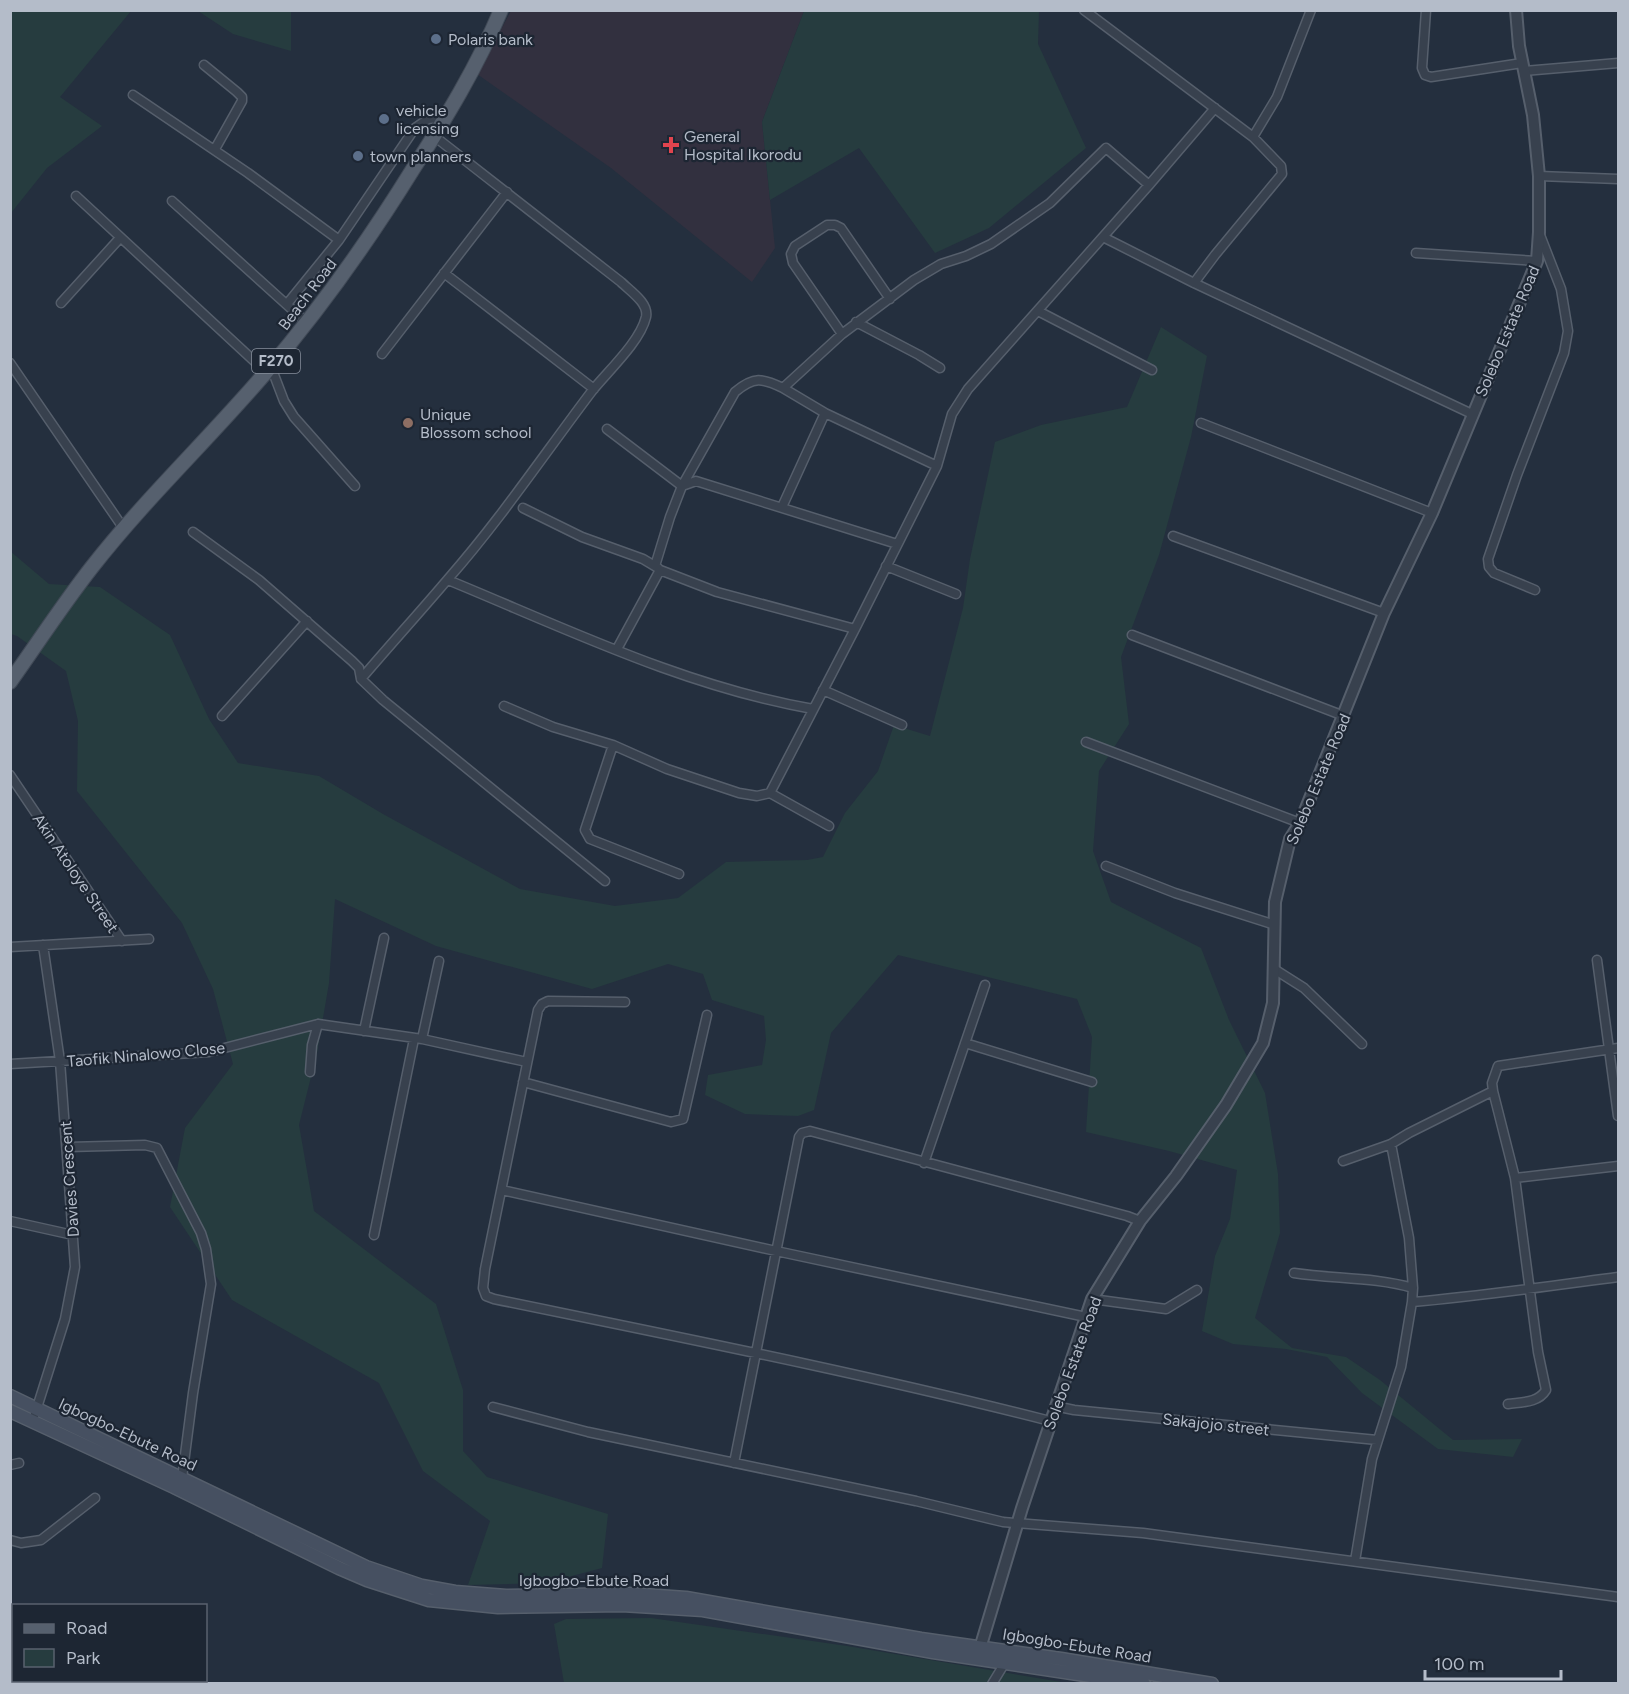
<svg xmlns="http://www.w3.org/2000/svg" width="1629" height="1694" viewBox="0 0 1629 1694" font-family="Figtree,sans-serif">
  <rect width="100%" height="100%" fill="#242f3e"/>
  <path fill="#32303f" d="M511,11H804L762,122L775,248L752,282L611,168L477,74Z"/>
  <path fill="#263c3f" d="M11,10L131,11L60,97L102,126L47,168L11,213Z
    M198,11H291V51L233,34Z
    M804,11H1039L1038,44L1086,148L989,228L935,253L859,148L770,200L762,122Z
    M1161,327L1207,356L1191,437L1159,555L1121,657L1129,724L1099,771L1093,851L1111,902L1201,948L1229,1020L1265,1093L1278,1174L1280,1233L1255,1318L1292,1348L1346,1357L1380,1380L1453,1440L1522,1439L1513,1457L1438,1449L1362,1393L1327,1357L1286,1349L1233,1344L1202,1331L1215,1256L1230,1219L1237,1170L1169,1151L1086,1132L1092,1037L1077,999L898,955L831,1033L814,1110L798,1116L745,1114L705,1095L708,1075L762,1065L766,1040L764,1016L712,1000L703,974L668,964L592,989L436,946L335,899L329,983L317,1053L299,1125L314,1211L436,1304L463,1390V1451L487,1477L608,1514L602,1568L545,1583L468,1585L490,1521L423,1471L379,1383L232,1300L170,1207L185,1128L233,1064L213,989L182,923L77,791L78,721L66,671L17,636L11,634L10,551L49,584L100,587L170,635L209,719L238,763L319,776L383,814L520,889L615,906L678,898L726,862L807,860L823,857L845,813L878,771L894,725L930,736L963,608L970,559L995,442L1041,425L1127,407Z
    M651,1618L847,1646L1067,1683H564L554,1624L566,1619Z"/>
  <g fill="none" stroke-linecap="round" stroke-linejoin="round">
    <defs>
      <path id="minor" d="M1084,10L1253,137L1281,166L1282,174L1215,255L1194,283
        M1426,10L1422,68L1425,75L1431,77L1522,63
        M204,65L237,92L242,97V101L215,149
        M1524,71L1618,63
        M133,95L248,173L339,240
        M1253,137L1277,97L1311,10
        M1539,176L1618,179
        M76,196L266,372
        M172,201L307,323
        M1103,237L1194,283L1472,414
        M1416,253L1537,261
        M444,273L594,389
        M61,303L120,238
        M287,304L339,240L415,128L428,119L446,117
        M1038,311L1152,370
        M856,322L919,355L940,368
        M842,334L793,263L791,254L795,246L827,225H835L841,228L890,299
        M382,354L507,192
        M10,363L124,529
        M271,367L284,401L294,417L355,486
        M1201,423L1432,513
        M607,429L682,486L735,392C754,376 762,378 783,388
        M937,466L825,413L783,388L842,334L914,280L941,264L966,256L991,244L1050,203L1106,148L1149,185
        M782,507L825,413
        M523,508L582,537L643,559L658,568
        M193,532L259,580L352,661L359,668L361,679L383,700L605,881
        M1173,536L1384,613
        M655,566L670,517L682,486L696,481L897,544
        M886,566L956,594
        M448,580C567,629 686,687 813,709
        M1535,590L1494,573L1489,567L1488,559L1517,475L1564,353L1568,331L1561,289L1540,235
        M1132,635L1344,716
        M617,649L660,570L717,592L855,629
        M361,679C390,645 420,612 448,579C500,520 545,453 592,391C608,371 640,342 646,317C649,303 630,291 621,282L434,136
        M823,690L902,725
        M504,706L553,727L613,745L667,769L739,793L757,796L770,793L855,629L937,466L952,414L968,389L1149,185L1215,108
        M222,716L307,621
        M1086,742L1300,823
        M613,745L585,830L590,839L679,874
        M10,775L122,941
        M770,793L829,826
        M1106,866L1175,893L1275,925
        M10,947L149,939
        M1597,960L1618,1116
        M1274,969L1304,988L1362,1044
        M625,1002L548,1001L542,1004L538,1010L485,1269L483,1288L486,1296L494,1299C679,1337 866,1374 1050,1421
        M364,1031L384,938
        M422,1039L439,961
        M965,1043L1092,1082
        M10,1064L209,1052L318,1024L422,1039L527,1062
        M310,1072L312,1045L318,1024
        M523,1082L671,1122L683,1119L707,1015
        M68,1147L145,1145L157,1148L201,1233L206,1249L211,1284L193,1393L182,1478
        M1343,1161L1391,1144L1409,1133L1493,1091
        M924,1163L985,985
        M1515,1178L1618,1166
        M502,1190L776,1251L1086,1317
        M10,1221L73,1235
        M374,1235L414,1039
        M1294,1273C1334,1279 1375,1277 1413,1288
        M1092,1299L1166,1309L1197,1290
        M1412,1302C1481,1296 1550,1286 1618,1277
        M1508,1404C1522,1402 1538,1403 1546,1390L1538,1352L1515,1178L1493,1091L1492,1083L1498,1066L1618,1048
        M1055,1406L1074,1410L1377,1440
        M493,1407L588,1432L916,1501L1003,1522L1143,1533L1618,1597
        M35,1414L65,1319L75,1267L60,1061L43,945
        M734,1463L799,1137L802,1133L810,1131C916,1159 1021,1188 1127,1216L1140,1221
        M10,1465L19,1463
        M10,1540L21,1543L41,1540L95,1498
        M1355,1561L1372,1459L1401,1367L1412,1302L1413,1288L1409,1238L1391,1144
        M992,1684L1006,1661"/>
      <path id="tertiary" d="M978,1655L1022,1508L1092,1299L1140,1221L1176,1176L1226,1105L1263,1043L1273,1003L1275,902L1290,839L1300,823L1384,613L1432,513L1537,261L1539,232V176L1533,115L1519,46L1516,10"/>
      <path id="secondary" d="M10,1396L366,1567L422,1586L455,1592L506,1596L629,1594L686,1598L921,1639L1061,1659L1212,1684
        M10,1411L174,1487L339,1568L367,1580L429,1600L498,1607L622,1605L703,1610L933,1652L1144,1684"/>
      <path id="primary" d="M10,682C37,644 63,604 92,567C146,498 210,438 267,371C321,308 369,240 413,169C446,118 477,67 501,10"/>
    </defs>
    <use href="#minor" stroke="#565f6c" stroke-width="11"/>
    <use href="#tertiary" stroke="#565f6c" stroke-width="14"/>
    <use href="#secondary" stroke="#565f6c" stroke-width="15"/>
    <use href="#primary" stroke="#414a57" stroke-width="16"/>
    <use href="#minor" stroke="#38414e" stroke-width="8"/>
    <use href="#tertiary" stroke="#38414e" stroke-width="10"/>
    <use href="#secondary" stroke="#465061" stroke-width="12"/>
    <use href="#primary" stroke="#56606e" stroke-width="14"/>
  </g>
  <g fill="#5c6f8a" stroke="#1d2633" stroke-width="2">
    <circle cx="436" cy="39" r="6"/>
    <circle cx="384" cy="119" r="6"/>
    <circle cx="358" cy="156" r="6"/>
  </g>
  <path fill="#e0444e" stroke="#1d2633" stroke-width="2" d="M668 136h6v6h6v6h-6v6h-6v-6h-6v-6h6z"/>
  <circle fill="#8d6e63" stroke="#1d2633" stroke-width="2" cx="408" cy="423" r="6"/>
  <g text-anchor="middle" stroke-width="4.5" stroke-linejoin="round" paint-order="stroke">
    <rect fill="#1d2633" stroke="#878f9c" stroke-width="1.5" x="252" y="349" width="48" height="24" rx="4.5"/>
    <g font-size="15" font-weight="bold" fill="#b4bcc9">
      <text x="276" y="366">F270</text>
    </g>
    <g font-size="16" fill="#b4bcc9" stroke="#1d2633" text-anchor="start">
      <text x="448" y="45">Polaris bank</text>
      <text x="396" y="116">vehicle<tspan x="396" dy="18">licensing</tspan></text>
      <text x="684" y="142">General<tspan x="684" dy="18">Hospital Ikorodu</tspan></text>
      <text x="370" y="162">town planners</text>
      <text x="420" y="420">Unique<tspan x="420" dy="18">Blossom school</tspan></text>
    </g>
    <g font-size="16" fill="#b4bcc9" stroke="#1d2633">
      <text transform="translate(307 294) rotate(-53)" y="6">Beach Road</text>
      <text transform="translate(1507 331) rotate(-67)" y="6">Solebo Estate Road</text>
      <text transform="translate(1318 779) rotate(-67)" y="6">Solebo Estate Road</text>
      <text transform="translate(76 873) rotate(56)" y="6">Akin Atoloye Street</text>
      <text transform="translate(146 1054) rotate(-5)" y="6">Taofik Ninalowo Close</text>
      <text transform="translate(69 1179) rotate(-94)" y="6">Davies Crescent</text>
      <text transform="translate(1072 1363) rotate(-70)" y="6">Solebo Estate Road</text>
      <text transform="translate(1216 1424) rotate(6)" y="6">Sakajojo street</text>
      <text transform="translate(128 1434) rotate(25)" y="6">Igbogbo-Ebute Road</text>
      <text x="594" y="1586">Igbogbo-Ebute Road</text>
      <text transform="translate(1077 1645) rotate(9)" y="6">Igbogbo-Ebute Road</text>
    </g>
  </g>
  <rect width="1629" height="1694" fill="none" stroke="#b4bcc9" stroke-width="24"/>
  <rect x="12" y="1604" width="195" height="78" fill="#1d2633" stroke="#59626f" stroke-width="1.5"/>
  <rect x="24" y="1624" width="30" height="9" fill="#56606e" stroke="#59626f" stroke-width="1.5"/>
  <text x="66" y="1634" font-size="18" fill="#b4bcc9">Road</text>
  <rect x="24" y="1649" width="30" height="18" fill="#263c3f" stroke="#59626f" stroke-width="1.5"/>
  <text x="66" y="1664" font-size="18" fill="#b4bcc9">Park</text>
  <path d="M1425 1670v9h136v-9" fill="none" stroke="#b4bcc9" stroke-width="3"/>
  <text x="1434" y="1670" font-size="18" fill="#b4bcc9" stroke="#1d2633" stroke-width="4.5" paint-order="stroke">100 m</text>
</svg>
